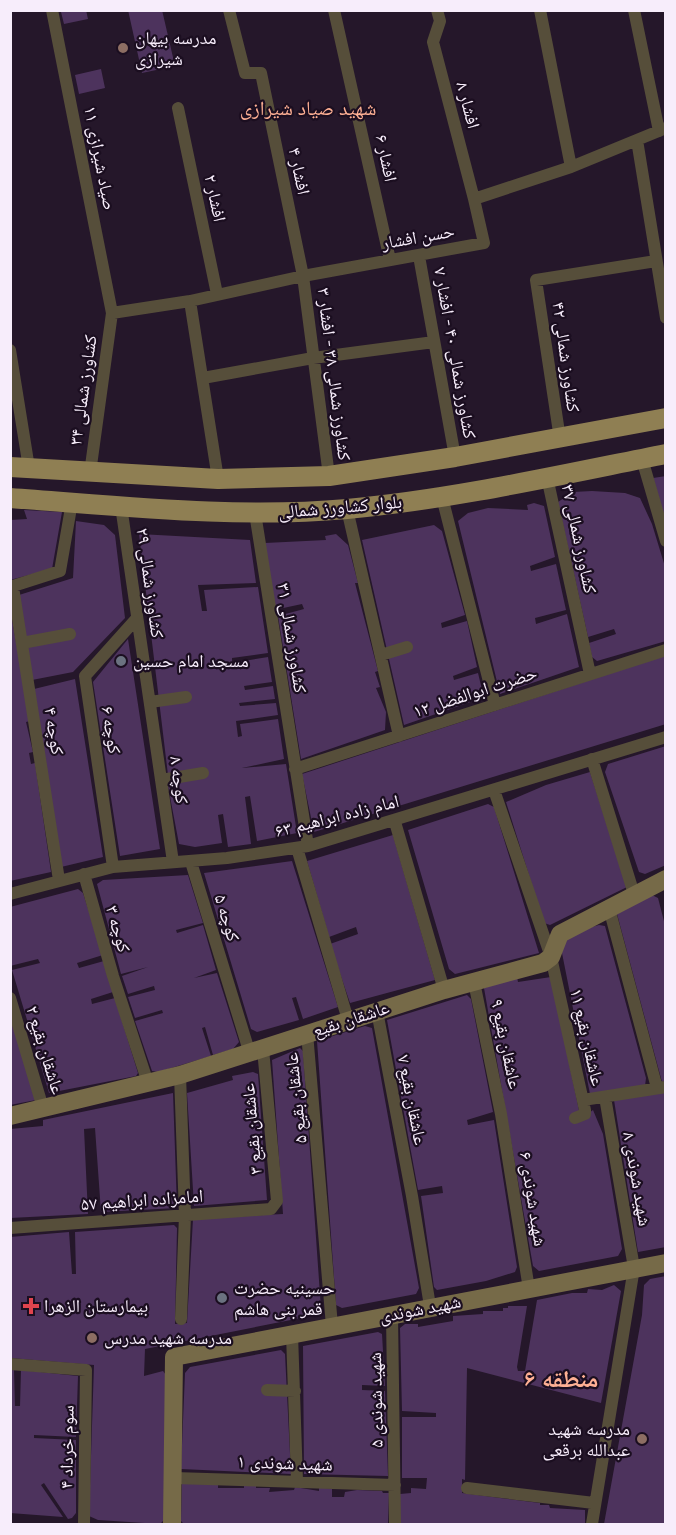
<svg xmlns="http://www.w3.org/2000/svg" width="676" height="1535" viewBox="0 0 676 1535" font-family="'PT Serif','Noto Naskh Arabic',serif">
  <rect width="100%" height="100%" fill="#25172a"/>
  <path fill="#4d335d" d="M69,10H86L88,19L64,24L61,12Z
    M128,10H162L175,66L142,73Z
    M101,69L105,88L79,94L75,75Z
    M666,476V522L653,478Z
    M592,491L625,493L640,498L652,524L666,570V641L597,661L592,657L589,643L616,634L614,629L588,637L558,502L573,492Z
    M534,503L544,506L555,557L530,566L531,571L556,564L566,610L535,618L536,624L567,614L579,667L500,694L458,521L468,513L488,508L528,510L527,505Z
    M24,510L62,512L52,569L10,580V520L27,519Z
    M76,521L104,525L115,535L125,618L73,672L32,680L19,595L73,578Z
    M434,525L442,531L465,615L441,623L442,628L467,621L477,667L453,676L454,680L478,673L483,694L482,698L404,725L362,540Z
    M139,534L250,540L256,583L198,585L202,611H207L204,590L258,587L268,653L232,658V663L268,657L272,682L244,686L245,690L273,686L275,699L239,703L240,706L276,703L278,715L236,721L238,737L242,736L240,724L278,719L284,759L242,768L286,764L297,833L257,841L250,796L245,797L251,844L228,847L223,814L218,815L222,843L195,847L179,844L168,786L177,784L176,780L168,775Z
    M336,534L348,545L358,583H355L378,671L375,672L380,687L376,688L386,712L385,730L301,759L278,616L304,609L302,604L274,610L265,543L326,540L325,536Z
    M10,608L30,721L26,722L33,752L29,753L31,764L35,763L51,872L10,881Z
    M128,639L160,849L120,856L93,682Z
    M666,655V724L314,832L302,774Z
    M75,679L103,857L61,867L34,689Z
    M666,746V865L645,874L639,872L605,772L608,764Z
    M590,772L627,887L550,925L544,923L506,802L546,785Z
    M488,804L494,807L539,953L455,974L449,969L408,830Z
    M393,835L435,980L350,1003L330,944L358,934L356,927L329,937L307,861Z
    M292,861L338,1007L303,1019L296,997L292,998L299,1020L257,1032L251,1029L204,873Z
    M188,875L203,923L176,930L177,933L203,925L216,970L194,978L217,973L239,1042L233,1049L213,1055L205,1027L202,1028L211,1056L158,1072L152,1071L135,1021L163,1013L162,1010L135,1018L128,997L155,990L154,986L128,994L122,976L148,967L121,974L97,884L103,880Z
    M78,889L83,893L103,955L77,963L79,968L104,961L113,992L91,999L92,1004L115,998L138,1073L136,1076L49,1093L12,970L40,963L38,959L10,966V907Z
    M652,895L658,898L666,929V1081L662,1082L617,914Z
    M599,925L605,926L646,1078L645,1086L590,1094L561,948L564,939L577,931Z
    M517,977L518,982L551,977L580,1115L577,1122L593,1110L603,1134L622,1249L618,1256L539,1271L533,1266L484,988Z
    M467,995L471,999L493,1112L467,1120L468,1125L494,1120L517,1267L515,1272L486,1281L437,1290L434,1287L421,1196L443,1193L442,1186L418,1190L387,1020Z
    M10,1016L36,1100L10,1105Z
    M365,1026L372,1028L419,1288L416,1294L342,1308L336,1305L317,1041Z
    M300,1048L303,1051L321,1309L316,1315L145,1349L144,1376L163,1371L166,1375L164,1520L160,1524L98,1520L89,1516L94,1365L10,1358V1237L69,1232L72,1274H76L75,1232L174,1225L177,1228L175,1324L187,1323L193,1219L283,1214L272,1060Z
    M253,1072L258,1074L267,1200L194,1206L187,1093L233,1080L232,1076Z
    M666,1092V1247L638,1252L614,1100Z
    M173,1093L177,1208L101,1212L95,1128L84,1129L88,1214L10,1218V1129L43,1126V1120Z
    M666,1276V1524H604L642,1315L644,1285L650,1279Z
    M614,1285L621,1291L601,1403L467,1368L465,1480L462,1479V1493L540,1503V1505H549L550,1508L585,1510V1524H399L400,1494L411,1493V1488L426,1489L427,1478H402V1417H436V1413L402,1411L400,1328L405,1324H418V1327L453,1321V1316L483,1314V1311H503V1308H508V1306H527L517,1367L518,1371H525L537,1300L572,1293H587L588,1289L602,1290Z
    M378,1332L382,1334L385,1386L362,1385V1390L385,1391L388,1476L304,1474L303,1346Z
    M281,1350L285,1354L291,1474L181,1469L185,1373L190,1367Z
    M10,1369L14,1370L15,1406H20L21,1370L78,1376L76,1437L34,1435V1438L76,1440V1513L72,1518L68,1519L44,1483L41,1485L63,1517L10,1513Z
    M202,1483L218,1484V1488H244V1485H256V1488H270L269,1492L294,1490L295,1487L319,1491V1487L332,1489V1497H344L345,1492L357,1490L382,1491L383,1493H389L388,1524H184L181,1521L182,1484Z"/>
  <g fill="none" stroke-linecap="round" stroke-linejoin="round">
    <path stroke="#564e3a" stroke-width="12" d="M52,10L112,313L90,473
      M229,10L245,73H261L303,276L329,476
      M334,10L390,260
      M437,10L440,21L433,42L474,199
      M540,10L571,167
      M634,10L659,131
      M178,108L217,294
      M637,140L666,318
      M419,256L455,457
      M190,301L218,479
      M112,313L190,301L303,276L484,243L474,199L571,167L666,128
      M10,350L29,468
      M203,378L313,358L434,342
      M560,439L536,280L656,261
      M642,459L666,541
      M547,477L590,674
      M442,497L495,705
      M121,506L173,862
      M347,509L399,736
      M255,513L308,846
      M10,587L60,571L72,502
      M13,587L59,880
      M22,643L70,634
      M381,655L407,647
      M150,702L186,697
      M592,759L634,894
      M295,769L666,650
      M161,780L203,773
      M494,790L551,957L585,1110V1114L575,1118
      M395,822L444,990
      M297,848L348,1020
      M191,862L250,1054
      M113,867L85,676L137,618
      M84,874L113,976L148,1083
      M10,894L113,867L227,858L308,846L666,737
      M609,908L657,1088
      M474,982L501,1114L529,1289
      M10,998L43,1108
      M377,1011L412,1196L430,1306
      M307,1033L332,1326
      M180,1075L185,1215L181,1319
      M583,1100L666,1087
      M10,1228L271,1209L277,1201L263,1049
      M392,1315L395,1524
      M292,1334L297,1481
      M10,1364L86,1370L84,1524
      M267,1390L295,1391
      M174,1478L395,1485
      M467,1488L594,1503
      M592,1524L634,1268L605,1097"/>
    <path stroke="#766a48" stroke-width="18" d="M10,1116L180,1075L444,990L543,963L551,957L560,934L666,879
      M172,1524L174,1357L666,1263"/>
    <path stroke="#8f7f53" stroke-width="20" d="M10,467L218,479L329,476L455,457L666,418
      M10,498C122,506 236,519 347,509C454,499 560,475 666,454"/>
  </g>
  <g fill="#8d6e63" stroke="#1b0e20" stroke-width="2">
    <circle cx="123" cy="48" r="6"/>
    <circle cx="92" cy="1338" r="6"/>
    <circle cx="642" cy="1439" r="6"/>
  </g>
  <g fill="#6b7280" stroke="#1b0e20" stroke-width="2">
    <circle cx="121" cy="661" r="6"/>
    <circle cx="222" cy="1298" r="6"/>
  </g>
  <path fill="#e0444e" stroke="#1b0e20" stroke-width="2" d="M28 1297h6v6h6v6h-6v6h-6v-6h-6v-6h6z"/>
  <g text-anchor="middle" stroke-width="4.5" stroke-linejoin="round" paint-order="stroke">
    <g font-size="18" fill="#f7edfb" stroke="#1b0e20" text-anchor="start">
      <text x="135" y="44">مدرسه بیهان<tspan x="135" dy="21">شیرازی</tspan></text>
      <text x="133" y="667">مسجد امام حسین</text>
      <text x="234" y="1294">حسینیه حضرت<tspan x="234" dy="21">قمر بنی هاشم</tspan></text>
      <text x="44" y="1312">بیمارستان الزهرا</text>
      <text x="104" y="1344">مدرسه شهید مدرس</text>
      <text x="630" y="1435" text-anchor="end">مدرسه شهید<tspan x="630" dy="21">عبدالله برقعی</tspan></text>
    </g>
    <g font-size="18" fill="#f7edfb" stroke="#1b0e20">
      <text transform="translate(468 105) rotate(75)" y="6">افشار ۸</text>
      <text transform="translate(100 158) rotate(79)" y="6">صیاد شیرازی ۱۱</text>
      <text transform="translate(386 158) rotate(78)" y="6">افشار ۶</text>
      <text transform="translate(299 171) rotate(78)" y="6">افشار ۴</text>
      <text transform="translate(215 198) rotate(78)" y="6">افشار ۲</text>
      <text transform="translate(418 237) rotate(-10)" y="6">حسن افشار</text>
      <text transform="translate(455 353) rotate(80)" y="6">کشاورز شمالی ۴۰ - افشار ۷</text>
      <text transform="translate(566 357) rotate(82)" y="6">کشاورز شمالی ۴۲</text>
      <text transform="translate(334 374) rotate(83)" y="6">کشاورز شمالی ۳۸ - افشار ۳</text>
      <text transform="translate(83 390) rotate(-82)" y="6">کشاورز شمالی ۳۴</text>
      <text transform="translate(340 507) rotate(-5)" y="6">بلوار کشاورز شمالی</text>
      <text transform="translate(579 539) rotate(78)" y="6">کشاورز شمالی ۳۷</text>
      <text transform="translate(150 583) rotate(82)" y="6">کشاورز شمالی ۲۹</text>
      <text transform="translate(292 638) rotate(81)" y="6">کشاورز شمالی ۳۱</text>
      <text transform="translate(475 692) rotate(-18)" y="6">حضرت ابوالفضل ۱۲</text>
      <text transform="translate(111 730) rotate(81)" y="6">کوچه ۶</text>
      <text transform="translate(54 731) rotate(81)" y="6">کوچه ۴</text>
      <text transform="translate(179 780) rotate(82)" y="6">کوچه ۸</text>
      <text transform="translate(337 816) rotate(-14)" y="6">امام زاده ابراهیم ۶۳</text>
      <text transform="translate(227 918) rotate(73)" y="6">کوچه ۵</text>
      <text transform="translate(118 929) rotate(74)" y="6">کوچه ۳</text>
      <text transform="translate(351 1019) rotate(-18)" y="6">عاشقان بقیع</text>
      <text transform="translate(587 1037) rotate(77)" y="6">عاشقان بقیع ۱۱</text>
      <text transform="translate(506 1044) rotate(78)" y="6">عاشقان بقیع ۹</text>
      <text transform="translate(45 1050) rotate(73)" y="6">عاشقان بقیع ۲</text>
      <text transform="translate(296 1098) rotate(-96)" y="6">عاشقان بقیع ۵</text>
      <text transform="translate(412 1100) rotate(79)" y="6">عاشقان بقیع ۷</text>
      <text transform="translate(252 1129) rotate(-95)" y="6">عاشقان بقیع ۳</text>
      <text transform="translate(637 1179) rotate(80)" y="6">شهید شوندی ۸</text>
      <text transform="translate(533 1199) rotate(81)" y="6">شهید شوندی ۶</text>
      <text transform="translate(142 1200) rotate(-4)" y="6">امامزاده ابراهیم ۵۷</text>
      <text transform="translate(420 1309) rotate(-11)" y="6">شهید شوندی</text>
      <text transform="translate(376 1400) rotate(-91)" y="6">شهید شوندی ۵</text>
      <text transform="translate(67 1447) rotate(-89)" y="6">سوم خرداد ۴</text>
      <text transform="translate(285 1463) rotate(2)" y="6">شهید شوندی ۱</text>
    </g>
    <g font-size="20" fill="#feb094" stroke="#1b0e20">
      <text x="308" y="115">شهید صیاد شیرازی</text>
    </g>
    <g font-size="24" font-weight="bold" fill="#feb094" stroke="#1b0e20">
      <text x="561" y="1387">منطقه ۶</text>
    </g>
  </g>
  <rect width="676" height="1535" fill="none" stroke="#f7edfb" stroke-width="24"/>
</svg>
